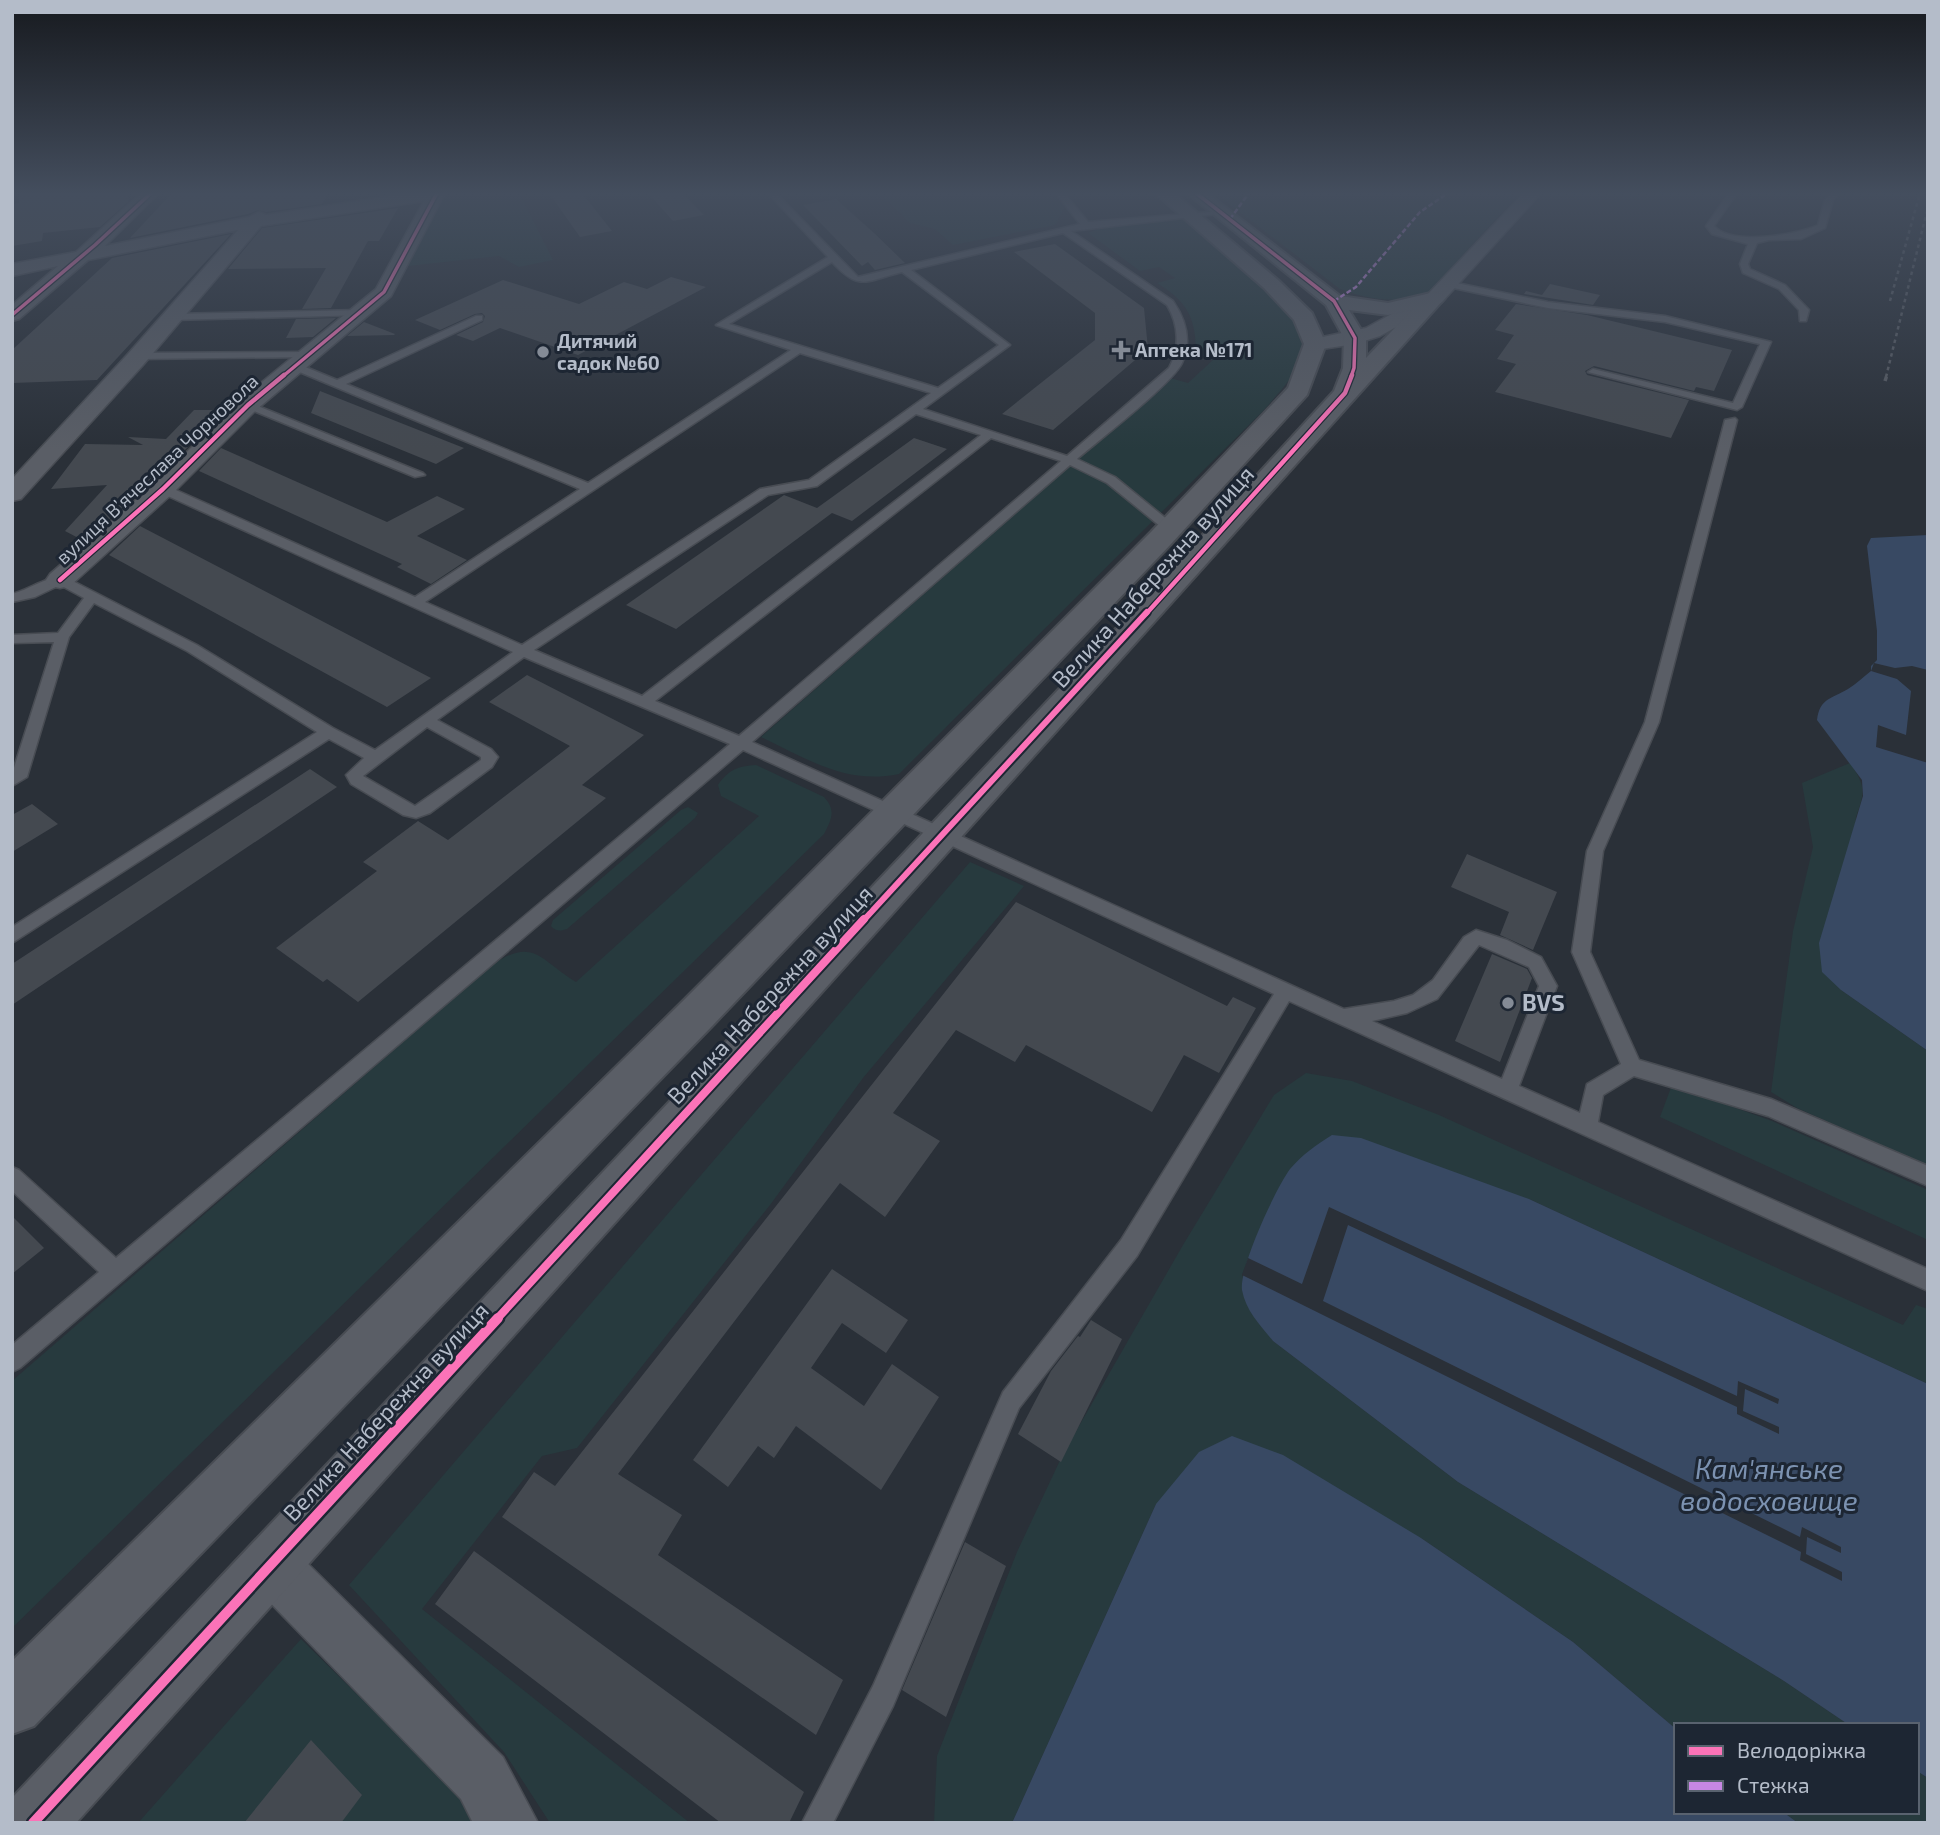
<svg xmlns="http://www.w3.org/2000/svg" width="1940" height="1835" viewBox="0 0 1940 1835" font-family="'Exo 2',sans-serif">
  <rect width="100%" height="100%" fill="#2a3038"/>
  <path fill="#273a3e" d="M446,193H519L553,260L519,267L499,256L408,266Z
    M880,193H1052L1065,207L1055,225L953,245L935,229L910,223Z
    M1215,193H1520L1427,294C1397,304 1369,300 1340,289Z
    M1176,219C1181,220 1187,220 1192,222C1212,234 1288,303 1298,323C1302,331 1303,341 1303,350C1300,372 1279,392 1265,409L899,774C845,785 808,759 761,737L1170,378L1188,383L1213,360L1196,354C1196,318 1188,302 1157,283L1175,278L1159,267L1140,271L1088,233L1102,227Z
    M1850,763C1866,786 1865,792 1856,817L1841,990L1928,1051V1166L1797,1108L1771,1092L1793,931L1813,847L1802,783Z
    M756,765L824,797C836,810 832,819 824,834L12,1628V1381L492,965C534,936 540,960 576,982L759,816L721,796L718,785C728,770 738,766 756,765Z
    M688,807L698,813L695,818L567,929C561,931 556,932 551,926L553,920L681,810Z
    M970,862L1024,886L863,1078L770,1205L577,1448L542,1456L422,1609L690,1823H550L504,1752L349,1585Z
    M1306,1073L1352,1081L1439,1115L1903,1325L1916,1305L1928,1309V1384L1529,1199L1259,1231L1242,1275L1273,1341L1458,1482L1784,1681L1849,1725H1676V1729L1573,1642L1421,1538L1156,1504L1012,1823H934L937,1756L1017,1552L1063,1454L1183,1245L1274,1095Z
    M1672,1085L1772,1121L1928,1190V1240L1660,1117Z
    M301,1639L456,1792L475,1823H138Z
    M1917,1771L1928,1778V1823H1798L1783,1812H1917Z"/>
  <path fill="#384963" d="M1928,535V1051L1841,990L1822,972L1819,943L1863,796L1862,780L1817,720C1820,698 1831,699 1848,689C1856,684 1863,677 1871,671V666L1877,660V631L1867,546L1871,538Z
    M1332,1135L1361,1138L1529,1199L1928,1384V1778L1917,1771V1725H1849L1784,1681L1458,1482L1273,1341C1260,1325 1246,1311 1242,1290C1239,1267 1276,1188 1290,1169C1303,1154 1316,1145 1332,1135Z
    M1232,1436L1283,1455L1421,1538L1573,1642L1676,1729V1812H1783L1798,1823H1012L1156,1504L1199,1452Z"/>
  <path fill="#2a3038" d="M1874,663L1895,668L1912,666L1928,670V763L1876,747L1878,725L1906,735L1911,691L1897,679L1871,671Z
    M1329,1207L1737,1396L1738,1381L1779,1399L1778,1404L1745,1389L1743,1411L1779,1427V1434L1737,1414V1407L1348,1225L1323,1301L1800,1537L1802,1527L1841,1547V1553L1807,1537L1806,1554L1842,1572V1581L1800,1560L1801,1552L1242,1275L1248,1258L1302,1284Z"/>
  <path fill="#444950" d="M19,193H128L129,201L100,227L43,233L42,241L12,246V204L19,203Z
    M172,193H329L322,204L266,212L258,210L248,214L130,238Z
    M549,193H582L612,231L580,237Z
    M648,193H682L704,215L673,221Z
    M836,199L874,233L905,263L875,270L868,262L862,266L803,205Z
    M398,208L379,241H368L331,308L302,309L326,268L228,269L262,228Z
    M231,234L97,380L12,383V350L112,258Z
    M1055,244L1144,308L1148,349L1053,430L1002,414L1095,340V313L1014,252Z
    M671,277L706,287L578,355L500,328L473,341L456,335L483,322L485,316L482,313L475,314L440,330L415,320L503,280L579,304L624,282L647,289Z
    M1550,284L1600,295L1593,305L1524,294L1526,291L1542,295Z
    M1516,304L1587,315L1732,350L1714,391L1696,387L1694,391L1594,366L1585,371L1587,375L1689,400L1671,438L1495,392L1516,364L1497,359L1514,335L1495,330Z
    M336,318L313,337L286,338L296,319Z
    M364,322L395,334L394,335L347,336Z
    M320,391L464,448L436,464L311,413Z
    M194,410H226L152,482L84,541L65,531L107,485L51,489L85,444L143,445L128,437L166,439Z
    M914,438L947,449L852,521L832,513L676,629L626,605L784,495L817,508Z
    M221,448L387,522L437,496L465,509L417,536L467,560L431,584L397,567L402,564L199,471Z
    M140,526L431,678L387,707L109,555Z
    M527,675L644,735L582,785L606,798L358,1002L327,979L323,982L276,948L377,871L363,862L418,821L448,840L570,746L489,702Z
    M310,769L337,787L12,1005V964Z
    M32,804L58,824L12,852V815Z
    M1467,854L1557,892L1533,950L1500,935L1509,912L1451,887Z
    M1016,902L1227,1006L1233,997L1256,1008L1219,1073L1184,1055L1152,1112L1026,1045L1015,1062L956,1030L893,1113L940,1141L885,1217L840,1183L618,1474L682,1515L658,1555L843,1680L816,1735L502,1517L534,1472L555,1486Z
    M1492,954L1527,969L1532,978L1500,1062L1455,1041Z
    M12,1216L44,1248L12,1274Z
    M832,1269L908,1320L886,1353L842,1323L811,1368L864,1406L892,1364L939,1397L881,1490L796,1426L774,1458L758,1446L728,1487L693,1460Z
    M1091,1320L1122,1339L1061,1462L1018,1434L1051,1371L1078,1336L1080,1337Z
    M965,1542L1006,1566L946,1717L902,1690Z
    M474,1551L804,1792L789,1823H721L435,1604Z
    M311,1740L362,1795L341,1823H244Z"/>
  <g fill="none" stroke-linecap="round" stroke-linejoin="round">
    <defs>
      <path id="service" d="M768,193H776L858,277L1080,224L1056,193H1064L1088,222L1222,211L1226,213L1071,231L1173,301C1186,320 1192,341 1182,363C1173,383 1098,441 1077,459L1115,477L1174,525V531H1166L1107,483L1070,465L752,742L1344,1009L1394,1001L1413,995L1433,980L1464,937L1476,930L1507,940L1541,957L1557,986L1519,1086L1580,1113L1587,1084L1621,1064L1572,952L1587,851L1645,722L1725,420L1735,418L1737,420L1659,722L1603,851L1590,952L1639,1060L1771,1099L1928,1166V1186L1768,1116L1634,1076L1603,1095L1598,1122L1928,1269V1291L1289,1001L1137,1256L1019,1408L893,1706L833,1823H802L873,1686L1003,1392L1121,1240L1274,994L743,750L20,1368L12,1372V1345L99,1272L12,1191V1167L19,1170L116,1258L730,744L524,657L437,720L491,749L498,757L492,767L430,813L416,818L403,815L351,784L346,775L364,758L329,739L12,943V927L317,732L187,651L94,603L69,637L27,777L12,786V774L54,642L12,643V635L58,633L84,598L60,585L35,597L12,602V594C29,590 48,575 65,577L197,645L333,728L375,750L513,652L159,492V486H167L415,597L580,489L290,368V364H298L337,380L476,316H482V320L346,384L588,483L791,350L716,325L828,257ZM1063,233L1167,305C1179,325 1180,348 1169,368L1067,456L923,409L1010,345L911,270ZM832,262C860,292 865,281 902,272L999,345L938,388L729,324ZM800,353L931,393L809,480L760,489L522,645L425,602ZM916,414L981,435L642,696L534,650L768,495L817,486ZM991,438L1061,461L739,736L655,701ZM427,727L481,757V760L415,806L363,776ZM1479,945L1529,967L1539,986L1502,1079L1372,1021L1407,1013L1437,999Z
        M1729,193H1737L1714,226C1732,246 1796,235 1818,225L1825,200L1831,193H1839L1833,200L1825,228L1801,239L1769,240L1757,243L1748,264L1750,269L1785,285L1809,310L1806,321H1800L1799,310L1779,289L1743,273L1740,264L1748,244L1712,234L1706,226Z
        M1447,281L1548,302L1665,316L1771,342L1742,407L1737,410L1588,372L1593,369L1733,403L1760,344L1665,322L1548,308L1444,286V282Z
        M362,310L365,311V315L172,320L167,317L172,314Z
        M313,352L314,354L309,357L138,359L133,356L138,353Z
        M248,402L423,473L425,475L415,477L244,407L243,405Z"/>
      <path id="minor" d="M141,193H159L105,246L249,217L259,212L266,215L411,193H445L391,296L256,410L172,494L70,586L60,588L50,586L46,580L50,574L154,484L240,400L376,289L424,201L261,226L143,365L21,499L12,501V479L127,355L238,230L88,260L19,319L12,321V305L58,266L12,276V264L76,252Z
        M1524,193H1541L1442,302L1380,336L1355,344L1315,350L1308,348L1304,344L1308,340L1366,328L1428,294Z
        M271,1538L290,1546L503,1757L538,1823H473L461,1799L252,1584L244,1565L252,1546Z"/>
      <path id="tertiary" d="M1155,193H1174L1278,280L1312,313L1326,344L1307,395L1171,544L714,1024L34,1726L12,1734V1661L684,1000L1151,532L1288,388L1304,344L1294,320L1264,288Z
        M1187,193H1207L1340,296L1388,303L1435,292L1442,294L1445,298L76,1823H12V1798L1142,601L1334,391L1343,368L1344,338L1326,305ZM1349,310L1388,315L1412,310L1366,358V338Z"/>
    </defs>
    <use href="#service" stroke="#484c53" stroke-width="3"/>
    <use href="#minor" stroke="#484c53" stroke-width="3"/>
    <use href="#tertiary" stroke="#484c53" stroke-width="4"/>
    <use href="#service" fill="#5a5e66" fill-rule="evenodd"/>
    <use href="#minor" fill="#5a5e66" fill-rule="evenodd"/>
    <use href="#tertiary" fill="#5a5e66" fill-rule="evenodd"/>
    <path stroke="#595d64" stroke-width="2.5" stroke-dasharray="3.5 3.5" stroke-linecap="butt" d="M1890,301L1920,193
      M1886,377L1928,207"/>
    <path stroke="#595d64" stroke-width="3.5" stroke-dasharray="4.5 4.5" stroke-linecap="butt" d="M1885,381L1887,375"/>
    <path stroke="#c787e3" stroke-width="2.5" stroke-dasharray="5 2.5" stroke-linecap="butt" d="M1230,219L1249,193
      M1334,301L1356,287L1420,212L1448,193"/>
    <defs>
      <path id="cycleway-far4" d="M1196,193L1334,301L1355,338L1354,368L1351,377
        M12,315L95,245L151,193
        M282,377L384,292L437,193"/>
      <path id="cycleway-far3" d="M60,580L163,489L248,405L284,375
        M1146,614L1345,393L1352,375"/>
      <path id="cycleway-far2" d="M863,921L1147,612"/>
      <path id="cycleway-far1" d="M496,1320L864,919"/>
      <path id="cycleway" d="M33,1823L498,1318"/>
    </defs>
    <use href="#cycleway-far4" stroke="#1d2633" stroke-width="6"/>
    <use href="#cycleway-far3" stroke="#1d2633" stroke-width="7"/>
    <use href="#cycleway-far2" stroke="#1d2633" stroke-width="10"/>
    <use href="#cycleway-far1" stroke="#1d2633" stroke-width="12"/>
    <use href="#cycleway" stroke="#1d2633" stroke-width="15"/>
    <use href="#cycleway-far4" stroke="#fb73b8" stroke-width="3.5"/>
    <use href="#cycleway-far3" stroke="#fb73b8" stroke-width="4.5"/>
    <use href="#cycleway-far2" stroke="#fb73b8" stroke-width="6"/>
    <use href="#cycleway-far1" stroke="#fb73b8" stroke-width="8"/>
    <use href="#cycleway" stroke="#fb73b8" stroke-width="10"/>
  </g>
  <linearGradient id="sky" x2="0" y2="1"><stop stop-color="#171a1f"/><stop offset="0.43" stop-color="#444e5e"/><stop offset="1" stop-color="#444e5e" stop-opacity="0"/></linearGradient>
  <rect width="1940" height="450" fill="url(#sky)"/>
  <g fill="#848b96" stroke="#1d2633" stroke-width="2.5">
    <path d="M1117.5 339.5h7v7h7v7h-7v7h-7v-7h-7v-7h7z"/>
    <circle cx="543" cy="352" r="7"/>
    <circle cx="1508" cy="1003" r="7"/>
  </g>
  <g text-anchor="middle" stroke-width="6" stroke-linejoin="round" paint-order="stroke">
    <g font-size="19" font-weight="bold" fill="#b4bcc9" stroke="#1d2633" text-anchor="start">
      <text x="557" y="348">Дитячий<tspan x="557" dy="22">садок №60</tspan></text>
      <text x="1135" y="357">Аптека №171</text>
    </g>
    <g font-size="19" fill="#b4bcc9" stroke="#1d2633">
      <text transform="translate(157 469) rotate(-43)" y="7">вулиця Вʼячеслава Чорновола</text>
    </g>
    <g font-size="23" fill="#b4bcc9" stroke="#1d2633">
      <text transform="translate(1153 577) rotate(-48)" y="8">Велика Набережна вулиця</text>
      <text transform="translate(770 995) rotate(-47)" y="8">Велика Набережна вулиця</text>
      <text transform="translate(386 1412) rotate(-47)" y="8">Велика Набережна вулиця</text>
    </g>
    <g font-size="23" font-weight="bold" fill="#b4bcc9" stroke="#1d2633" text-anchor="start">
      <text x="1522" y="1011">BVS</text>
    </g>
    <g font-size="28" font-style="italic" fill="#7c92b1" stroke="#1d2633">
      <text x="1769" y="1479">Кам'янське<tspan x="1769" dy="32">водосховище</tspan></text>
    </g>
  </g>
  <rect width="1940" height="1835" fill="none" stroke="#b4bcc9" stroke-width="28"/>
  <rect x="1674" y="1723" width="245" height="91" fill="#1d2633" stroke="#59626f" stroke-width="2"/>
  <rect x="1688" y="1746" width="35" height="10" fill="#fb73b8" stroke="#59626f" stroke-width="2"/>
  <text x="1737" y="1758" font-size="21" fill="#b4bcc9">Велодоріжка</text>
  <rect x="1688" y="1781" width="35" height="10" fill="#c787e3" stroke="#59626f" stroke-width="2"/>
  <text x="1737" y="1793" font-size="21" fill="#b4bcc9">Стежка</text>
</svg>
